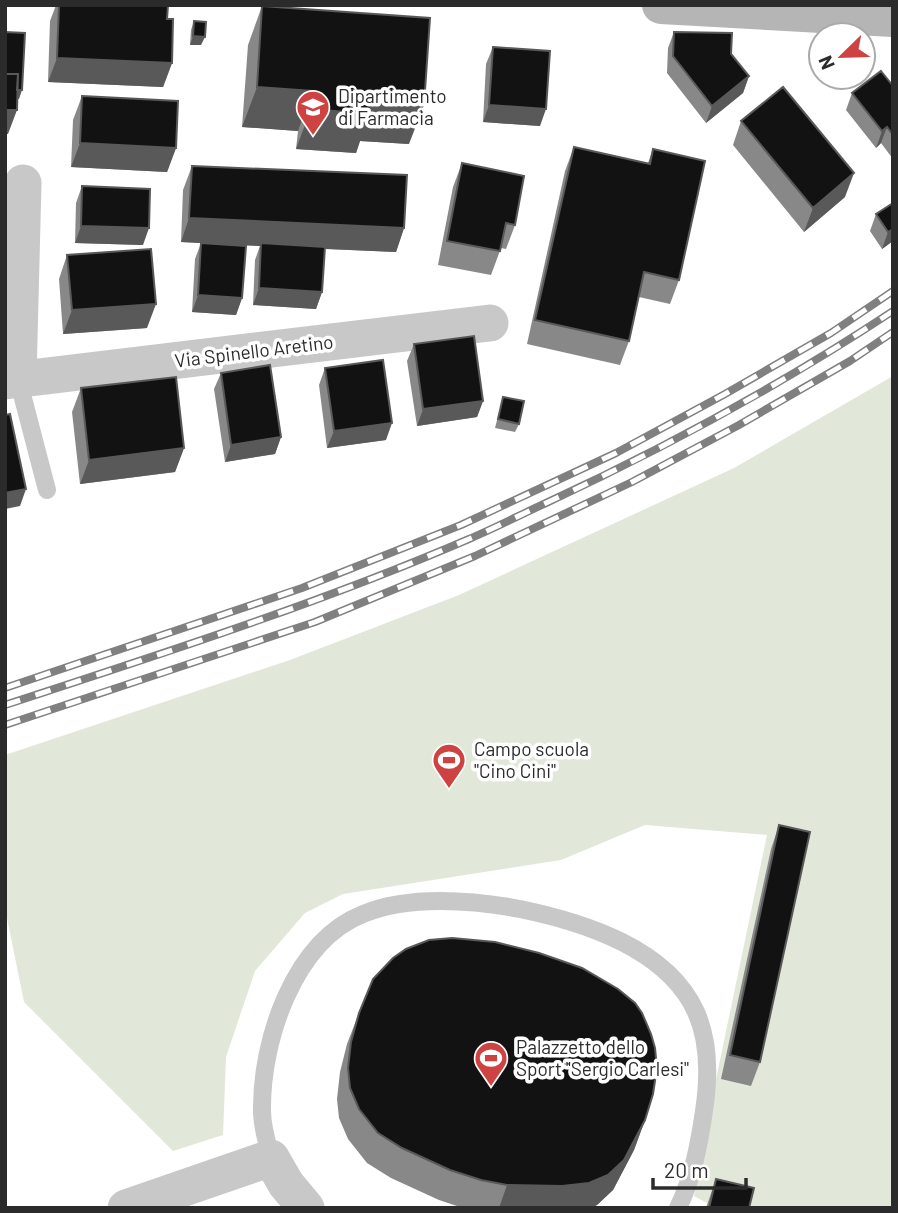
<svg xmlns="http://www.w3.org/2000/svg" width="898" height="1213" viewBox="0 0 898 1213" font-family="Barlow,sans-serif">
  <rect width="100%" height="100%" fill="#fff"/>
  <path fill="#e1e8da" d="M893,376V1208H706L707,1203L694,1196L715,1084L767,835L645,825L561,860L343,894L305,913L255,971L226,1057L223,1135L173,1151L24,1002L5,908V755L290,660L459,595L734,468Z"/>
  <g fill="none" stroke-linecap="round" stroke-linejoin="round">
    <path stroke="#c8c8c8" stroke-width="18" d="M18,379L47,490
      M271,1158C267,1142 262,1127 262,1111C261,1042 293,942 363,914C409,895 472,900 520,909C583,922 667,948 696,1012C710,1043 709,1078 704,1111C699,1145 693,1177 678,1208"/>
    <path stroke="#c8c8c8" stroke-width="37" d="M18,379L23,183
      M5,381L490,323
      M126,1208L271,1158L286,1184L306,1208"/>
    <path stroke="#b5b5b5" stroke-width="38" d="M661,5L893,18"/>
    <defs>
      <path id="rail" d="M5,688L302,588L461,525L616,453L725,394L831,333L893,291
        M5,705C161,654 318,604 469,539C495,528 520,515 546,503C667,447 781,385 893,311
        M5,725L315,622L475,556L632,482L739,425L850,361L893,332"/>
    </defs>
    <use href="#rail" stroke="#808080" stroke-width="8"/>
    <use href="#rail" stroke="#fff" stroke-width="5" stroke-dasharray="16" stroke-linecap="butt"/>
  </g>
  <path fill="#888" d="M56,5H168L167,19L172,63L163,87L48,82L50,21Z
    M262,6L409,144L360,141L356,153L296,149L298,131L242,127L248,45Z
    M194,21L201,45H190L191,30Z
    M674,32L731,54L749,76L743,93L706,123L667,73L668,48Z
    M493,47L540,126L483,122L486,64Z
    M893,86V159L881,143L876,148L846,110L852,93Z
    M82,96L176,148L167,172L71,167L73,120Z
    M741,121L845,197L804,232L733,145Z
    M574,147L648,163L653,149L679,280L670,304L639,297L629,341L620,365L527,344L565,171Z
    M462,163L515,225L506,249L501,248L491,275L438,265L453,187Z
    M192,166L404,228L396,252L325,249L322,292L316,309L253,305L255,260L260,246L231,245L242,298L236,315L192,312L195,259L201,243L181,242L183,190Z
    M82,186L143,245L75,243L76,203Z
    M893,203V241L882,249L870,231L876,214Z
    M67,255L147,328L63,334L59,279Z
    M414,344L483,401L477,417L417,426L407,361Z
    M325,368L386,440L327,448L319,385Z
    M221,373L281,437L275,454L225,462L214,389Z
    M81,388L184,448L175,472L80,484L72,412Z
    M503,397L519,424L515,432L495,428Z
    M779,825L760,1062L751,1086L721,1079L771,849Z
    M359,1013L645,1120L634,1150L613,1190L597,1205L591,1208H463L439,1200L391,1178L367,1163L348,1139L339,1118L337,1099L340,1072L347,1044Z
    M716,1179L749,1208H706Z"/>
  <path fill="#595959" d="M193,36L205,37L201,45H190Z
    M57,58L172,63L163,87L48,82Z
    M749,76L743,93L706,123L712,106Z
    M257,87L312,91L298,131L242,127Z
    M5,89L22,90L19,99L5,98Z
    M371,101L424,105L409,144L360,141L356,153L296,149L311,109Z
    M489,105L546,109L540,126L483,122Z
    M5,110H17L8,134H5Z
    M887,127L881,143L876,148L882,131Z
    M80,143L176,148L167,172L71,167Z
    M854,173L845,197L804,232L813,208Z
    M189,218L404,228L396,252L261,246V243L260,246L181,242Z
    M81,226L149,228L143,245L75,243Z
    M893,229V241L882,249L888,232Z
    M259,288L322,292L316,309L253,305Z
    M198,295L242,298L236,315L192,312Z
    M156,304L147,328L63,334L72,310Z
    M483,401L477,417L417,426L423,409Z
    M392,423L386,440L327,448L334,431Z
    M281,437L275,454L225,462L231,445Z
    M184,448L175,472L80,484L89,460Z
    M26,489L20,506L5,509V493Z
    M645,1120L634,1150L613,1190L597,1205L591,1208H499L507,1185Z"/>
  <path fill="#121212" stroke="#595959" stroke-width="2" d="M59,5H168L167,19H173L172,63L57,58Z
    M262,6L430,18L424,105L371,101L370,114L311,109L312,91L257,87Z
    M194,21L206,22L205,37L193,36Z
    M5,32L25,33L22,90H17L18,74H5Z
    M674,32L732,33L731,54L749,76L712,106L673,56Z
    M493,47L550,51L546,109L489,105Z
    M881,71L893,86V135L887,127L882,131L852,93Z
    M5,74H18L17,110H5Z
    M783,87L854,173L813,208L741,121Z
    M82,96L178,101L176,148L80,143Z
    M574,147L650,164L653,149L705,161L679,280L644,272L629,341L535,320Z
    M462,163L524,176L515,225L506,223L500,251L447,241Z
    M192,166L407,175L404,228L189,218Z
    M82,186L150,189L149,228L81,226Z
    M893,203V229L888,232L876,214Z
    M201,243L246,246L242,298L198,295Z
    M261,243L325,247L322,292L259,288Z
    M151,249L156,304L72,310L67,255Z
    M474,336L483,401L423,409L414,344Z
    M383,360L392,423L334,431L325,368Z
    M270,365L281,437L231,445L221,373Z
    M176,377L184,448L89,460L81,388Z
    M503,397L524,401L519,424L498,419Z
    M10,414L26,489L5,493V415Z
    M779,825L810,832L760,1062L730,1055Z
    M452,938L495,942L539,953L582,968L618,989L635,1003L642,1013L651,1034L655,1048L657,1068L653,1094L645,1120L624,1160L608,1175L589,1183L562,1186L507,1185L481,1180L450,1170L402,1148L378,1133L359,1109L350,1088L348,1068L351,1042L359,1013L373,979L393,958L406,949L429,940Z
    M716,1179L754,1188L749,1208H709Z"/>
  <defs>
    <symbol id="university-pin" viewBox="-11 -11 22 30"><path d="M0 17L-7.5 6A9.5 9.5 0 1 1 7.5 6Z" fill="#ce4242" stroke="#fff"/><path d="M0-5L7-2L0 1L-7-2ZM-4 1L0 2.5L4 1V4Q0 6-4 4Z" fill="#fff"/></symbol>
    <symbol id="stadium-pin" viewBox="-11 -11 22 30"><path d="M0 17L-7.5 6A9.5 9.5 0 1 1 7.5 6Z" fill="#ce4242" stroke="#fff"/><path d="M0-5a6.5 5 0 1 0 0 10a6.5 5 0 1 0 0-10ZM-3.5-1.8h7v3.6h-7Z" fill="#fff"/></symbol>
  </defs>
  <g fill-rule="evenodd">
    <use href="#university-pin" x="294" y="88" width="38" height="52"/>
    <use href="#stadium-pin" x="430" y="741" width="38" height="52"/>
    <use href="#stadium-pin" x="472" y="1039" width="38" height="52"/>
  </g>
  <g text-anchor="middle" stroke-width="7" stroke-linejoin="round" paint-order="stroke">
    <g font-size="19" fill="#2b2b2b" stroke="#fff" text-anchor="start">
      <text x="338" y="103">Dipartimento<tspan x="338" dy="22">di Farmacia</tspan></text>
      <text x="474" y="756">Campo scuola<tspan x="474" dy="22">"Cino Cini"</tspan></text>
      <text x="516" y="1054">Palazzetto dello<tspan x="516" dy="22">Sport "Sergio Carlesi"</tspan></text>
    </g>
    <g font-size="19" fill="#2b2b2b" stroke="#fff">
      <text transform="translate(254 351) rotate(-7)" y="7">Via Spinello Aretino</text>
    </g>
  </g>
  <rect width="898" height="1213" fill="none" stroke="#2b2b2b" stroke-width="14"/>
  <g transform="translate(842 56) rotate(247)"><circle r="33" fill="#ffffff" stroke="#aaaaaa" stroke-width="2"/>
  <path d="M0-5L12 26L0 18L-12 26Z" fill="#ce4242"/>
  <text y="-10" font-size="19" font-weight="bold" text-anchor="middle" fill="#2b2b2b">N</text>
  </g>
  <path d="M653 1178v10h93v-10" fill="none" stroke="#2b2b2b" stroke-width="3.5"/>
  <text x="664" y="1178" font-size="21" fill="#2b2b2b" stroke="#ffffff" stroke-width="5" paint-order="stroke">20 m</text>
</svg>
